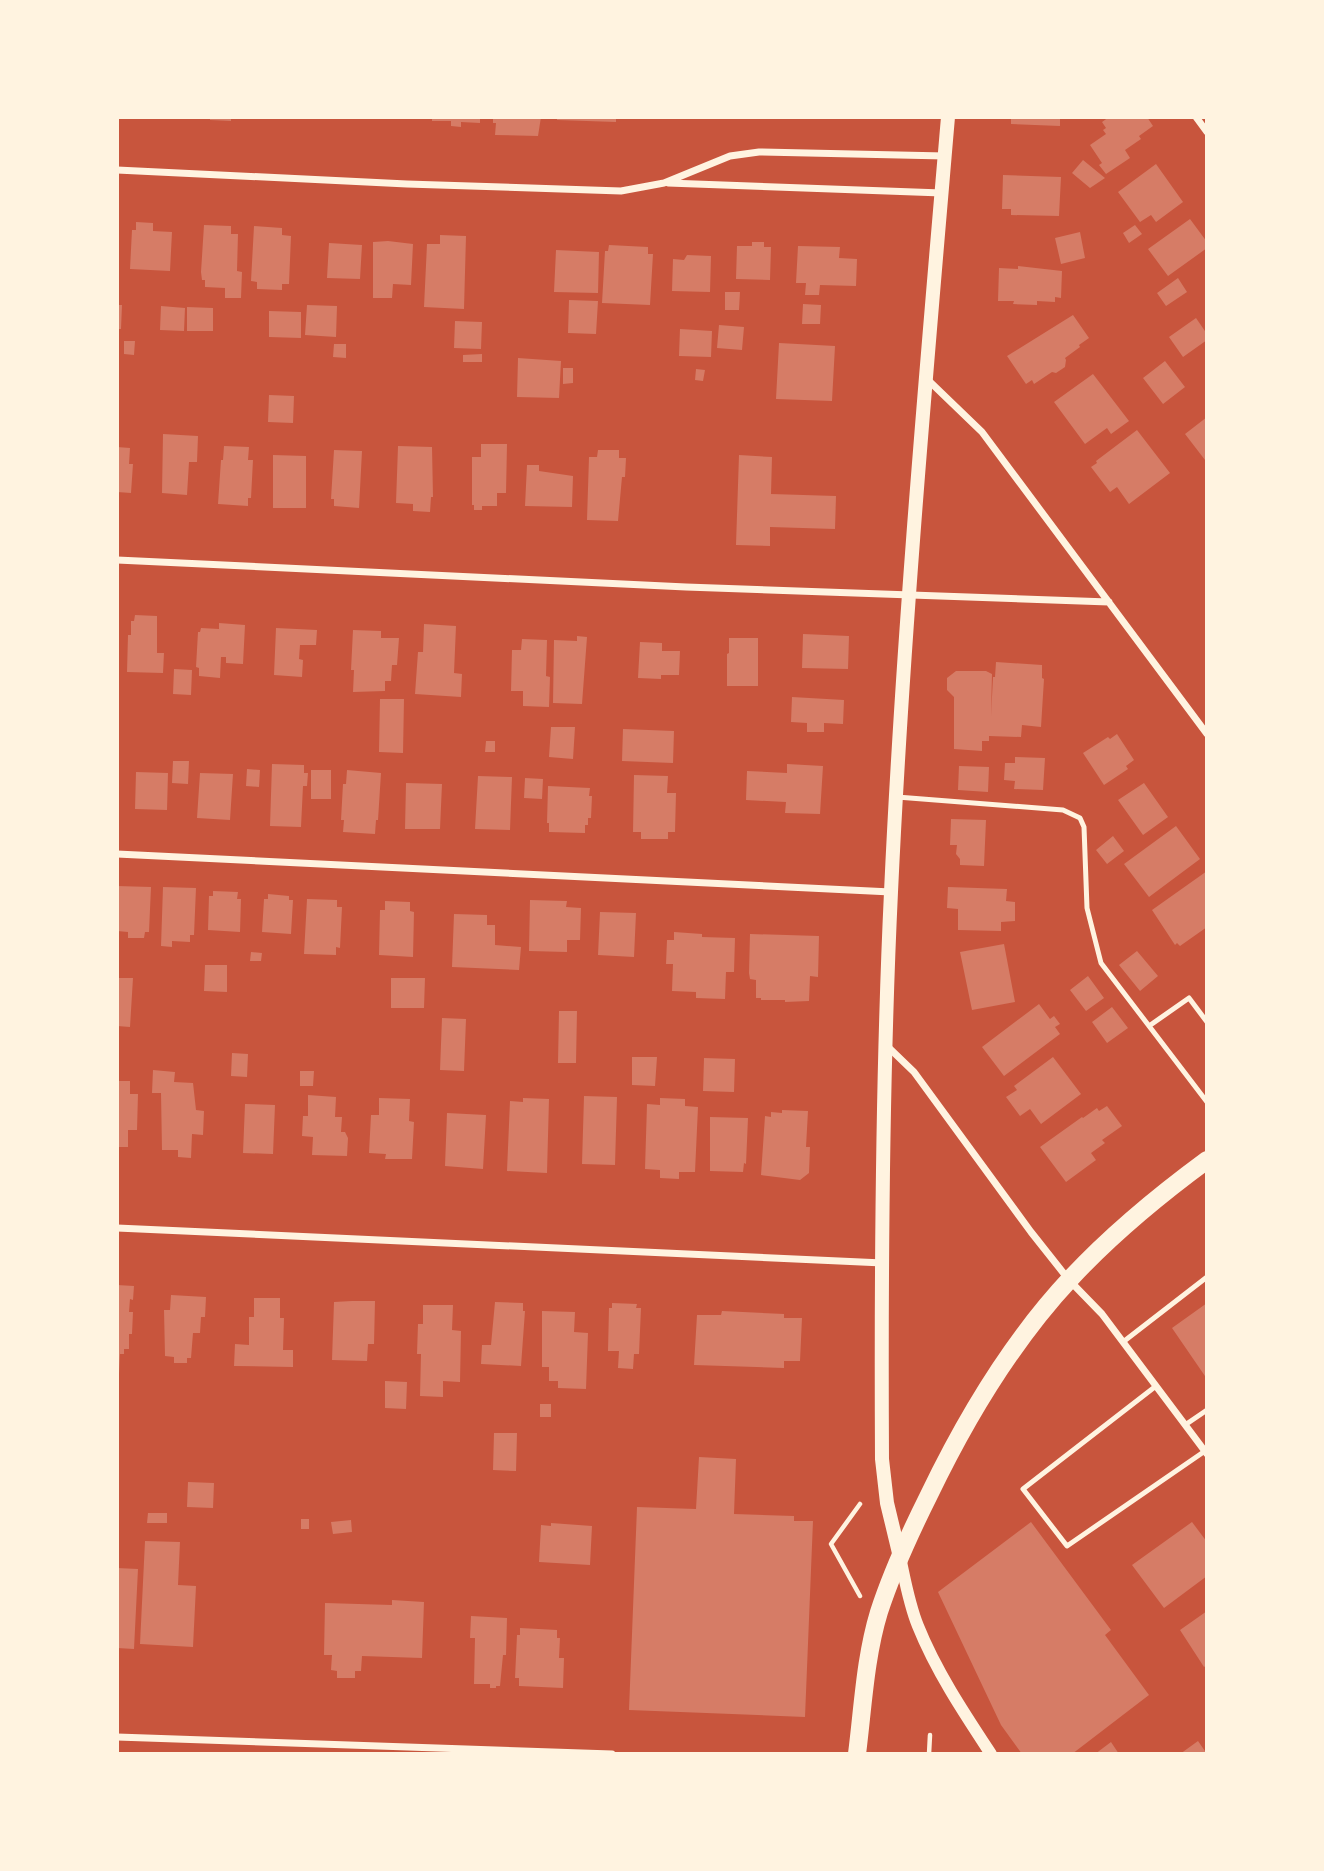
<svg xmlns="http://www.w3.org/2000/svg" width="1324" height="1871" viewBox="0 0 1324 1871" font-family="'Zilla Slab',serif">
  <rect width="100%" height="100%" fill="#c8553d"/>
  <path fill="#d67c66" d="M210,117H231V121L210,120Z
    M432,117H480V123L461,122V127L451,126V121H432Z
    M493,117H541L538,136L495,135L496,123H493Z
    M557,117H616V122L557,120Z
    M1011,117H1060V126L1011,124Z
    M1109,117H1147L1153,126L1139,136L1141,139L1125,150L1130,158L1106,174L1099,165L1102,163L1090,145L1106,134L1103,130L1106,128L1102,122Z
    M1083,160L1105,178L1090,188L1072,173Z
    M1156,164L1183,202L1156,222L1151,215L1140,222L1118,192Z
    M1003,175L1061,177L1059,216L1011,215V209H1002Z
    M1190,219L1207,242V248L1168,276L1148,249Z
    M136,222L153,223V231L172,232L170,271L130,269L132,230H136Z
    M204,225L231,226V234H238L237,271L242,272L241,298H225V288L205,287V280H202L201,272Z
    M1135,225L1142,234L1129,243L1123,233Z
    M254,226L282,228V235L291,236L289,284H282V290L257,289V282L251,281Z
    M1080,232L1085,258L1061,264L1055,238Z
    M440,235L466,236L464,309L424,307L427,244H440Z
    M388,241L413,244L411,285L393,284L392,298H373V242Z
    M752,242H764V247H771L770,280L736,279L737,246H752Z
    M329,243L362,245L360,279L327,278Z
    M609,245L648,247V254H653L650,305L602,303L605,251H608Z
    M798,246L840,247L839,258L857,259L856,286L820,285L819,295H805L806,283H796Z
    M556,250L599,252L598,293L554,292Z
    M687,255L711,256L710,292L672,291L673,259L684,260Z
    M1018,266L1062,271L1061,298L1055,297V302L1037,301V305L1013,304L1014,301H998L999,268L1018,269Z
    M1178,278L1187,292L1166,306L1157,293Z
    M725,292H740L739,310H725Z
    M569,300L598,301L596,334L568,333Z
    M803,304L821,305L820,324H802Z
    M117,305H122L121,329H117Z
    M307,305L337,306L336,337L305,335Z
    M161,306L185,308L184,331L160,330Z
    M187,307L213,308V331H187Z
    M269,311L301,312V338L269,337Z
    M1073,315L1089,338L1079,345L1080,347L1065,358L1066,360L1065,367L1056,373L1052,372L1034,384L1032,380L1026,384L1007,356Z
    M1196,318L1207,334V340L1183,357L1169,337Z
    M455,321L482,322L481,349L454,348Z
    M719,325L744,327L742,350L717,348Z
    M680,329L712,331L711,357L679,356Z
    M124,341H135L134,355L124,354Z
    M779,343L835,346L832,401L776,399Z
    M334,344H346V358L333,357Z
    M482,354V362H463V355Z
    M518,358L561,361L559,398L517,397Z
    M1165,361L1185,387L1163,404L1143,378Z
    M563,368H573V383L563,384Z
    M696,369L705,370L703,381L695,380Z
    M1093,374L1129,421L1111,434L1107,428L1085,444L1054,402Z
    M269,395L294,396L293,423L268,422Z
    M1207,417V459L1205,460L1185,434Z
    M1137,430L1170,473L1129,504L1117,487L1110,492L1091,467L1097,463L1096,461Z
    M163,434L198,436L197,462H189L187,495L162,493Z
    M481,444H507L506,493H497V506H482V510H474V505H472V457H481Z
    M224,446L249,447L248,460H253L251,498H248V506L218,504L221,460H223Z
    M398,446L432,447L433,497H431L430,512L413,511V504L396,503Z
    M117,447L130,448L129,464H133L131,493L117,492Z
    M334,450L362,451L359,508L334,506V499H331Z
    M598,450H619V458H626L625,477H622L618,521L587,520L589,457H597Z
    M273,455L306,456V508H273Z
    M739,455L772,457L771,494L836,496L835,529L770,527V546L736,545Z
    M527,465H539V471L573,476L572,507L525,506Z
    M135,615L157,616V653H164L163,673L127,672L128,635H131V621H134Z
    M219,623L245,625L243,664L226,663V657H221L220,678L199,676V668L196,667L198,632H200L201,628L219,629Z
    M424,624L456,626L454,673L462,674L461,697L415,694L418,652H423Z
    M276,628L317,630L316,645H300L299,659L303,660L302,677L274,675Z
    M353,630L381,631V638H399L397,665H392L391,681H385V691L353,692L354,670H351Z
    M803,634L849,636L848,669L802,668Z
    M577,636L587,637L582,704L553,703L554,640L577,641Z
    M729,638H758V686H727V654L729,653Z
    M522,639L547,640L546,676L550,677L549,707L523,706V691H511L512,650H521Z
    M640,642L662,643V651H680L679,675H661V679L638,678Z
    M996,662L1042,665V678L1044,679L1041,727L1022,725L1021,737L989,736V741H982V751L954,749V697L947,690V678L956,671H986L992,674L991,716L993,677H995Z
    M174,669L192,670L191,695L173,694Z
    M792,697L844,700L843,724L824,723V732H807V723L791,722Z
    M380,699H404L403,753L379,752Z
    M551,727H575L573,759L549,757Z
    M623,729L674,731L673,763L622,761Z
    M1117,734L1134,760L1126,766L1128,769L1104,785L1083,753L1108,737L1110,739Z
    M486,741H495V752H485Z
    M1015,757L1045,758L1043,790L1014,789L1015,781L1004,780L1005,763H1015Z
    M173,761H189L188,784L172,783Z
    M272,764L304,765V773H308L307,786H303L301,827L270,826Z
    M787,764L823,766L820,814L785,813L786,802L746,800L747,771L787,773Z
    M959,766L989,767L988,792L958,790Z
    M247,769L260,770L259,787L246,786Z
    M311,770H331V799H311Z
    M347,770L381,773L378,820H376L375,834L343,832L344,820H341L343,784H346Z
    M136,772L168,773L167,810L135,809Z
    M200,773L233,774L230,820L197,818Z
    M634,775L668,776L667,793H676L675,832H668V839H641V832H633Z
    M478,776L512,777L510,830L475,829Z
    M525,778L543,779L542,799L524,798Z
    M406,783L442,784L440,829H405Z
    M1144,783L1168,817L1143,835L1118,800Z
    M548,786L590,788L589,796H592L591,818H588V825H585V833L549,832V823H547Z
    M951,819L986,820L984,866L960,865V859L956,854L957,845H950Z
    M1176,826L1200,859L1149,897L1124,864Z
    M1113,836L1124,851L1107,864L1096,850Z
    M1207,871V927L1180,946L1177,943L1175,945L1152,910Z
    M117,886L151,887L149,932H145L144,938H128V932L117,931Z
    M163,887L196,888L194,935H190V942L172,941V947L161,946Z
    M948,887L1007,889L1006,901L1015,902V921L1001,922V931L958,930V909L947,908Z
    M213,891L238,892L237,899H241L240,932L208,930L209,896H213Z
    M268,894L289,896V900H293L291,934L262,932L264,899H268Z
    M307,899L337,900V907H342L340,948L336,947V955L304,954Z
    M530,900L567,901L566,907L581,908L580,940H567V952L529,951Z
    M385,901L410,902V911L414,912L413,957L379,955L380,910H385Z
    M600,912L636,913L634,957L598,955Z
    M454,914L487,915V925H495V945L521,947L519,970L452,967Z
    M674,932L702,934V937L735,938L734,972H726L725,999L696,998V992L672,991L673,964H666L667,940H674Z
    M750,934L819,936L818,977L810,976L809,1001L785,1002V1000H761V998H756V980L750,979L749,973Z
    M1004,944L1015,1002L972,1010L960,952Z
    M1137,951L1158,976L1140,991L1119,965Z
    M251,952L262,953L261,961H250Z
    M205,965H227V992L204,991Z
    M1088,976L1104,998L1086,1011L1070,990Z
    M117,978H133L130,1027L117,1026Z
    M391,978H425L424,1008H391Z
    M1039,1004L1050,1019L1054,1016L1060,1024L1055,1027L1060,1034L1004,1076L982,1047Z
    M1112,1007L1128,1028L1107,1043L1092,1022Z
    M559,1011H577L576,1063H558Z
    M442,1018L466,1019L464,1071L440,1070Z
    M232,1053L248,1054L247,1077L231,1076Z
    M632,1057H657L655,1086L632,1085Z
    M1053,1057L1081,1094L1041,1124L1030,1109L1020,1116L1006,1097L1017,1090L1014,1086Z
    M704,1058L735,1059L734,1092L703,1091Z
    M153,1070L175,1072L174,1082L193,1083L196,1110L204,1111L203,1135L192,1134L191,1158L178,1157V1150H162L161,1093H152Z
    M300,1071H314L313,1086H300Z
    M117,1081H130V1094H138L137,1130H128V1147H117Z
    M308,1095L336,1097L335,1117H342L341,1132H345L348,1138L347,1156L312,1155L313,1137L302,1136L303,1116H308Z
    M584,1096L617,1097L615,1165L582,1164Z
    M379,1098L410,1099L409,1121L414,1122L412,1159H385L386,1154L369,1153L371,1115H379Z
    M523,1098L549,1099L547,1173L507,1171L510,1101L523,1102Z
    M660,1098L685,1099V1106L698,1107L695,1172H679V1179L660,1178V1170L645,1169L647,1104L660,1105Z
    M245,1104L275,1105L273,1154L243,1153Z
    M1107,1106L1122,1126L1102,1140L1105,1143L1091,1153L1096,1160L1066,1182L1040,1147L1082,1117L1083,1118L1097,1108L1099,1111Z
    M782,1110L808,1111L806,1147H810L809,1173L800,1180L761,1175L765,1116L771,1117V1112L782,1113Z
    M447,1113L486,1115L483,1169L445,1166Z
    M710,1117L748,1118L746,1164L744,1163L743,1172L710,1171Z
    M117,1285L134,1286L133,1300L130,1299L129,1312H133L132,1334H129V1349H124V1354H120L119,1374H117Z
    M171,1295L206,1297L205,1317H201L200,1333H193L191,1358H187V1363H174V1357L165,1356L164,1310H170Z
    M254,1298H280V1318H284L283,1350H293V1367L234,1366L235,1344L249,1345V1317H254Z
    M352,1301H375L374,1344H368L367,1361L332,1360L334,1302Z
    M495,1302L523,1303V1311H525L521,1366L481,1364L482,1345H491Z
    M612,1303L637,1304L636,1308H641L639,1354H634L633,1369L618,1368L619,1351H608L609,1308H612Z
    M1207,1303V1379L1172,1328Z
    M423,1305H453L452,1330L461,1331L460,1382L443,1381V1397L420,1396L421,1354H417L418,1324H423Z
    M542,1311L575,1312L574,1332L588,1333L586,1389L558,1388V1381H549V1367H542Z
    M722,1311L784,1314V1318H802L800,1361H784V1368L694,1365L697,1315H721Z
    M385,1381L407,1382L406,1409L385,1408Z
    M540,1404H551V1417H540Z
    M494,1433H517L516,1471L493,1470Z
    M699,1457L736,1459L734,1514L794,1516V1521H813L805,1717L629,1710L637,1507L696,1509Z
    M188,1482L214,1483L213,1508L187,1507Z
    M148,1513H167V1523H147Z
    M301,1519H309V1529H301Z
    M351,1520L352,1532L333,1534L331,1522Z
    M1031,1522L1111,1630L1105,1635L1149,1695L1072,1754H1022L1001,1725L938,1592Z
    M1192,1522L1207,1542V1576L1164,1608L1132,1565Z
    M551,1523L592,1526L590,1565L539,1562L541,1525L551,1526Z
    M145,1541L180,1542L178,1585L196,1586L193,1647L140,1644Z
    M117,1568L138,1569L134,1649L117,1648Z
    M392,1600L424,1602L422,1658L362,1656L361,1671H355V1678H337V1671L331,1670L332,1655H324L325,1603L392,1605Z
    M1207,1611V1665L1204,1667L1180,1630Z
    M471,1616L507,1618L506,1655H503L500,1686H496V1688H490V1684H474L475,1638H470Z
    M520,1628L557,1630V1638H560L559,1658H564L563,1688L519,1686V1678H515L517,1635H520Z
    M1198,1741L1207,1754H1180Z
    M1111,1742L1119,1754H1095Z"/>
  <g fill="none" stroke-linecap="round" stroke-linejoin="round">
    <path stroke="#fff3e0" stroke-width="4.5" d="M860,1504L831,1544L860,1596
      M929,1754L930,1735"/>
    <path stroke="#fff3e0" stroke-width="5" d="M897,797L1063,810L1080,818L1084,827L1087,908L1101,963L1207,1102
      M1149,1026L1189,998L1207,1022
      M1123,1342L1207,1277
      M1156,1386L1023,1489L1067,1546L1205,1451
      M1185,1425L1207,1410"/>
    <path stroke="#fff3e0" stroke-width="7" d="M1196,117L1207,132
      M117,170L407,184L621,191L664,183L730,156L759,152L945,156
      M668,183L942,193
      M927,379L982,432L1207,734
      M117,560L686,587L1109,602
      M117,854L891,892
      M886,1045L914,1072L1031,1232L1069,1280L1102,1314L1207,1454
      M117,1228L883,1263
      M117,1737L612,1754"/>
    <path stroke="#fff3e0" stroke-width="12" d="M900,1557C905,1580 909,1604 918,1626C936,1671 964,1713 991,1754"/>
    <path stroke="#fff3e0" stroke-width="14" d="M900,1557L887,1503L882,1459C881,1270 882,1080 891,892C903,633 926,375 948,117"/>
    <path stroke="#fff3e0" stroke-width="18" d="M857,1754C863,1707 865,1658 879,1612C892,1572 910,1533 929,1495C966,1418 1012,1341 1071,1278C1112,1234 1158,1196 1207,1160"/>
  </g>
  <rect width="1324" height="1871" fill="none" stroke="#fff3e0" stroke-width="238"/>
</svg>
